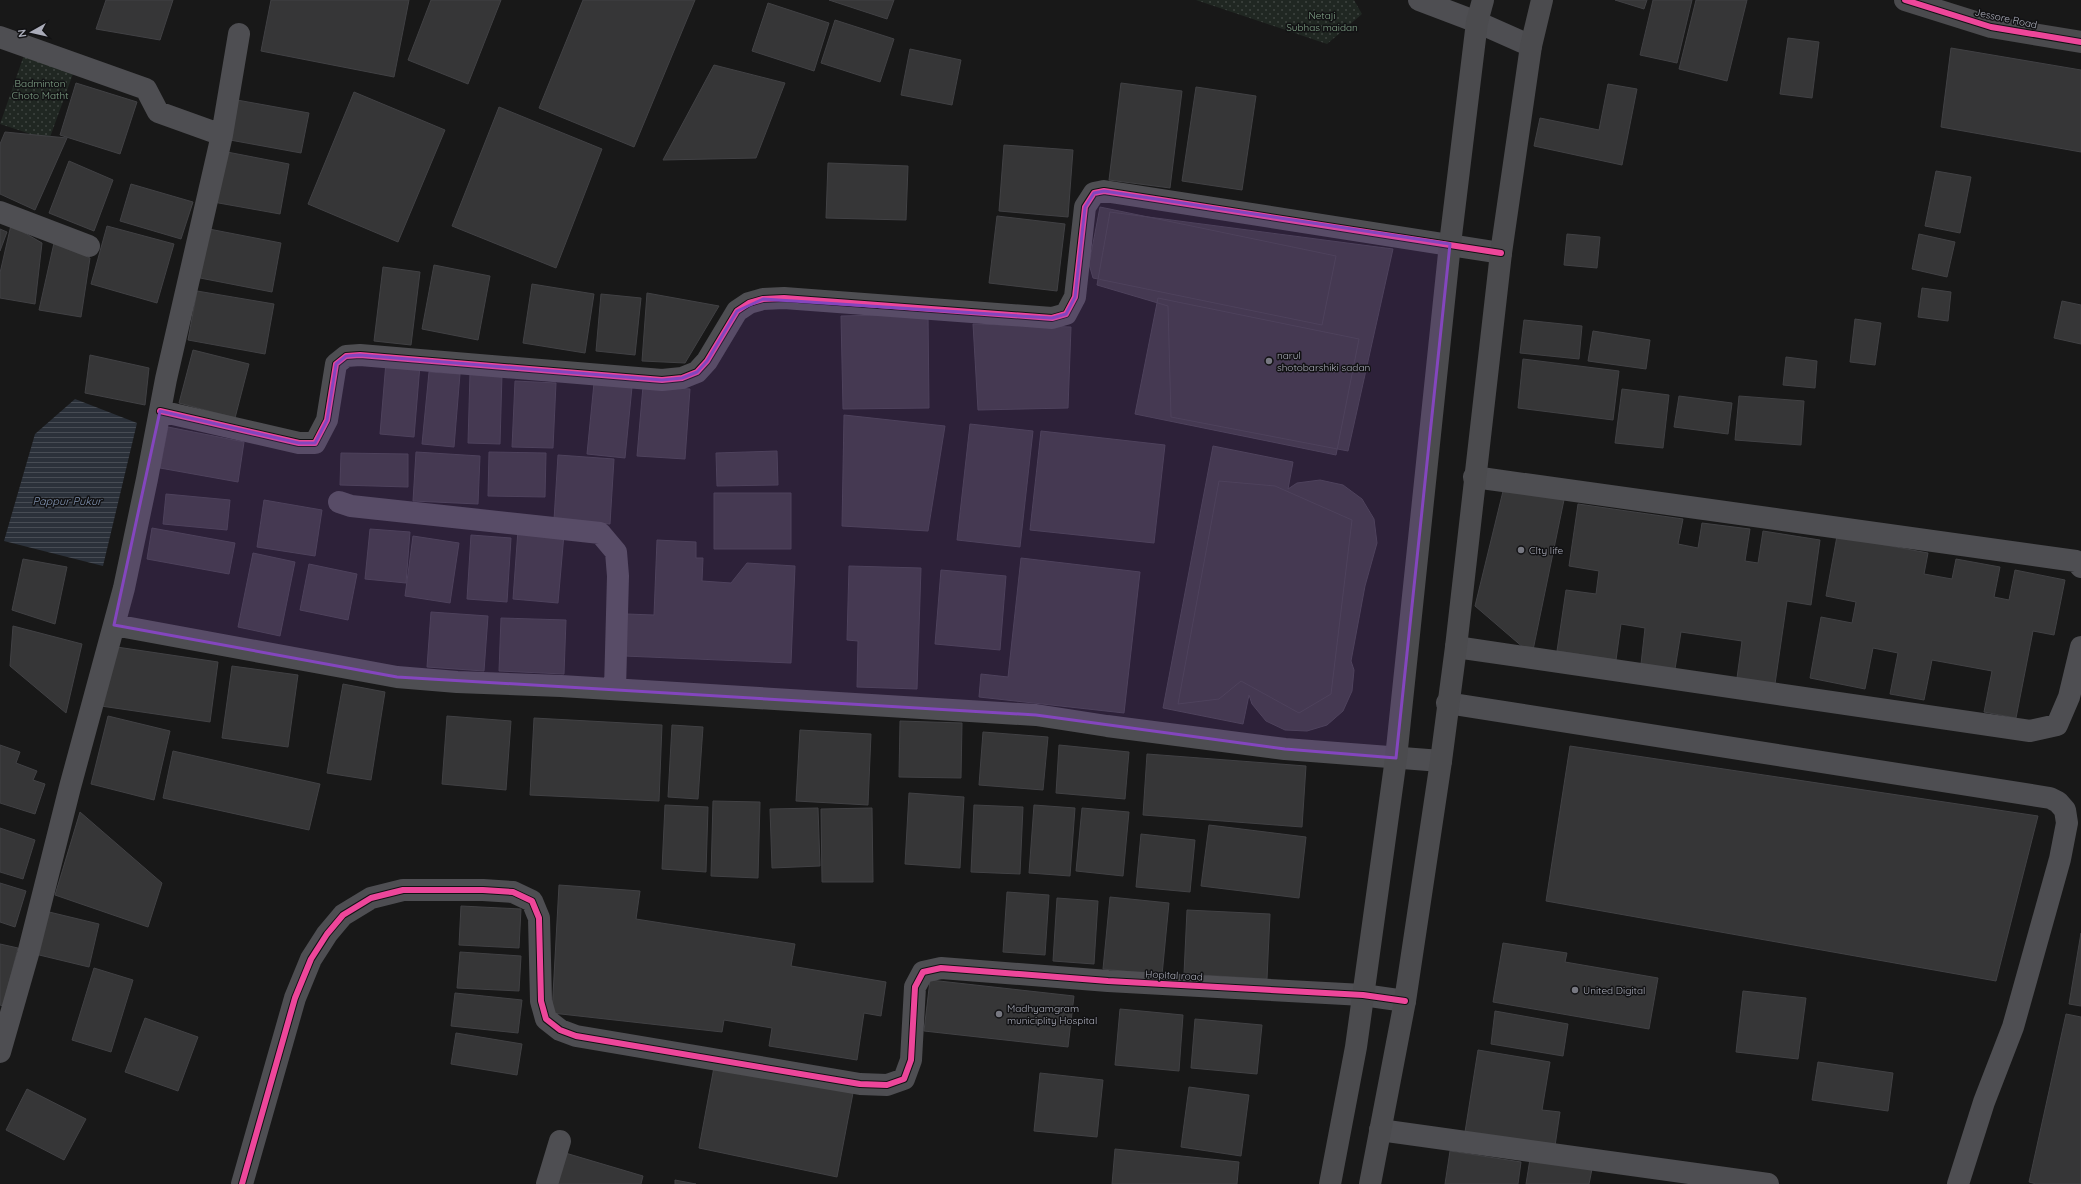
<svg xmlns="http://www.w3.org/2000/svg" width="2081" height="1184" viewBox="0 0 2081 1184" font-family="Quicksand,sans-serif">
  <defs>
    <pattern id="park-dots" width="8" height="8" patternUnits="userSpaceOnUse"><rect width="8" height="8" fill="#202722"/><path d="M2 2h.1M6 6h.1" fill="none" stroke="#3e4440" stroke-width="1.8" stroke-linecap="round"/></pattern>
    <pattern id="water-rules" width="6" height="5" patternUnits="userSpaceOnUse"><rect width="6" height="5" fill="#2b313a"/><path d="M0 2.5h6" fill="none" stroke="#474c54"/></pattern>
  </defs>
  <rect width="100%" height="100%" fill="#181818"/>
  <path fill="url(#park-dots)" d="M1196,0H1354L1362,14L1327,44Z
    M24,55L74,71L49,140L0,124Z"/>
  <path fill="url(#water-rules)" d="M75,399L137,423L103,566L4,541L35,434Z"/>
  <path fill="#363637" stroke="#414144" d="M106,0H173L160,40L96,29Z
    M271,0H409L394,77L261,51Z
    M431,0H501L468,84L408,60Z
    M583,0H695L634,147L539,108Z
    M829,0H894L887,19Z
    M1615,0H1647L1644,9Z
    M1653,0H1692L1677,63L1640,55Z
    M1696,0H1747L1727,81L1679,69Z
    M768,3L829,23L814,71L752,51Z
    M835,20L894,39L880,82L821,63Z
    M1788,38L1819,42L1812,98L1780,94Z
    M1951,48L2081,70V152L1941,127Z
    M910,49L961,60L952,105L901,95Z
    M714,65L785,83L756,158L663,160Z
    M76,83L137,102L120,154L60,135Z
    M1121,83L1182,91L1170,188L1109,180Z
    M1608,84L1637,89L1622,165L1534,146L1540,118L1599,130Z
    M1196,87L1256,96L1242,190L1182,181Z
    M354,92L445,130L398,242L308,204Z
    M237,100L309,113L301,153L230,140Z
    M499,107L602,149L556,268L452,226Z
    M5,132L67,138L35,210L0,194V144Z
    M1004,145L1073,150L1068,217L999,211Z
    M222,151L289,164L280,214L213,202Z
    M69,161L113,180L94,231L49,213Z
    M828,163L908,166L906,220L826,218Z
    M1936,171L1971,177L1960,233L1925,226Z
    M131,184L193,202L181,239L120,221Z
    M1100,207L1336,256L1322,325L1093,278L1089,264Z
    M1110,212L1393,249L1348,451L1171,417L1168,306L1097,285Z
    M997,216L1065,224L1057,291L989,283Z
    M11,225L42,243L35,304L0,298V273Z
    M107,226L174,244L157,303L91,284Z
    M0,229L7,232L0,251Z
    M209,229L281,243L272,292L200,278Z
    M1567,234L1600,237L1597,268L1564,265Z
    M1919,234L1955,242L1947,277L1912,269Z
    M54,243L90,258L81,317L39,310Z
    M434,265L490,276L478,340L422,329Z
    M383,267L420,272L411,345L374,341Z
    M532,284L594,294L585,353L523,343Z
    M1922,288L1951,292L1948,321L1918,317Z
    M197,291L274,304L265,354L188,340Z
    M647,293L719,306L685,363L642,361Z
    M601,294L641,298L635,355L596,351Z
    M1158,298L1359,339L1336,455L1135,414Z
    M2062,301L2081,305V344L2054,338Z
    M928,314L929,408L843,409L841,316Z
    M1855,319L1881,323L1875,365L1850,362Z
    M1524,320L1582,326L1579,359L1520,353Z
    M973,324L1071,327L1068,408L978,410Z
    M1593,331L1650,340L1646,369L1588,361Z
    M193,350L249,364L235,418L179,403Z
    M90,355L149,368L145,405L85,393Z
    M1786,357L1817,361L1815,388L1783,385Z
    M1523,359L1619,371L1613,420L1518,408Z
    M386,362L420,365L414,437L380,434Z
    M429,372L460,374L454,447L422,444Z
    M470,373L502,374L500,444L468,443Z
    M515,381L556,383L553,448L512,447Z
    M594,383L632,387L625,458L587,454Z
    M643,386L690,389L685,459L637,456Z
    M1622,389L1669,395L1663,448L1615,443Z
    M1679,396L1732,403L1728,434L1674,427Z
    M1739,396L1804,401L1801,445L1735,440Z
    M844,415L945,426L928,531L842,526Z
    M970,424L1033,431L1020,547L957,540Z
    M168,427L244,442L238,482L160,468Z
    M1041,431L1165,445L1154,543L1030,530Z
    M1213,446L1293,462L1288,489L1297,483L1320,480L1343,485L1362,499L1374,519L1377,543L1365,586L1351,661L1354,670L1352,691L1343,711L1327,725L1307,731L1285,730L1266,721L1252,704L1249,695L1243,724L1163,708Z
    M777,451L778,485L717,486L716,453Z
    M416,452L480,456L478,504L413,501Z
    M489,452L546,453L545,497L488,496Z
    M341,453L408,454V487L340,485Z
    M558,455L614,459L610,524L554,520Z
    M1219,481L1275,486L1352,520L1331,694L1299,713L1241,681L1219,699L1178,704Z
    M1505,483L1565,495L1532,655L1475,606Z
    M714,493H791V549H714Z
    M166,494L230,500L227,530L163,524Z
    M264,500L322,510L315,556L257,547Z
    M1578,504L1683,519L1678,544L1698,548L1702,523L1750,529L1745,561L1758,563L1763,531L1820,540L1811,605L1787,601L1775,684L1737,678L1742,641L1681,632L1675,669L1641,664L1645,628L1621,624L1616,660L1557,651L1566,590L1596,594L1599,571L1569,566Z
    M152,528L235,543L229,574L147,559Z
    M370,529L410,532L406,583L365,579Z
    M518,530L564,534L558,603L513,599Z
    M471,535L511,538L507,602L467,599Z
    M413,536L459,543L450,603L405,596Z
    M1837,536L1928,553L1924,574L1952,579L1956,559L2000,567L1994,597L2009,600L2015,570L2065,580L2054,635L2033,631L2016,718L1984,712L1992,671L1932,660L1924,700L1890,694L1898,653L1873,648L1865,689L1810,678L1821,617L1852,623L1856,602L1826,596Z
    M657,540L696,542V558H703L702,581L731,583L747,563L795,566L791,663L624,656L627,614L654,615Z
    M253,553L295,562L280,636L238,627Z
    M1021,558L1140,572L1124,713L979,697L981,674L1008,677Z
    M23,559L67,567L55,624L12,610Z
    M309,564L357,574L348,620L300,610Z
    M849,566L921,568L917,689L857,687L858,641L847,640Z
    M941,570L1006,576L1000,650L935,644Z
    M431,612L488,616L484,671L427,667Z
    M501,618L566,620L564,674L499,671Z
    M13,626L82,644L66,713L10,666Z
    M110,646L218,662L210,722L101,706Z
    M232,666L298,675L288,747L222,738Z
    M343,684L385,692L371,780L327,773Z
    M108,716L170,731L154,800L91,784Z
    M447,716L511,721L506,790L442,784Z
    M534,718L662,725L659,801L530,795Z
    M900,721L962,723L961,778L899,777Z
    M672,725L703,727L698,799L668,797Z
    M800,730L871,734L868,805L796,801Z
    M983,732L1048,737L1043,790L979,785Z
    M0,745L20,752L16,763L37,771L33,780L45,784L35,814L0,803Z
    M1059,745L1129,752L1125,799L1056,793Z
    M1570,746L2038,816L1996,981L1546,901Z
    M173,751L320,784L309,830L163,798Z
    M1147,754L1306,766L1302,827L1143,815Z
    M909,793L964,797L960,868L905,864Z
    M713,801L760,802L758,878L711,876Z
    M665,805L708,807L706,872L662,869Z
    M974,805L1023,807L1020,874L971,872Z
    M1034,805L1075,808L1070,876L1029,873Z
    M818,808L820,866L772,868L770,809Z
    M872,808L873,882H822L821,809Z
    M1082,808L1129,812L1123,876L1076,871Z
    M80,812L162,883L148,927L55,895Z
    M1209,825L1306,837L1299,898L1201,886Z
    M0,828L35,840L23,879L0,872Z
    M1141,834L1195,840L1190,892L1136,887Z
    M0,883L26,891L15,927L0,922Z
    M559,885L640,891L636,919L795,944L791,966L886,982L881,1016L864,1013L857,1060L769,1046L772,1028L724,1020L722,1032L552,1013Z
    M1007,892L1049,895L1045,955L1003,952Z
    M1110,897L1169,903L1162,975L1103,969Z
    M1057,898L1098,901L1094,964L1053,961Z
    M461,906L521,909L519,948L459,945Z
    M1187,910L1270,914L1267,979L1184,974Z
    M45,911L99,924L89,967L35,954Z
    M2081,933V1006L2069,1004Z
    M1503,943L1567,953L1565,962L1658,978L1649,1029L1493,1002Z
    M0,944L18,948L3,1006L0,1005Z
    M460,952L521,956L519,991L457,988Z
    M94,968L133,980L111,1052L72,1040Z
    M930,980L1074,996L1068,1047L924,1031Z
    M1743,991L1806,998L1798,1059L1736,1052Z
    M455,993L522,1000L518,1033L451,1026Z
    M1120,1009L1183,1015L1179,1071L1115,1065Z
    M1495,1011L1568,1024L1563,1056L1491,1044Z
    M2066,1014L2081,1017V1184H2036L2029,1182Z
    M145,1018L198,1037L178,1091L125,1072Z
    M1195,1019L1262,1025L1257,1074L1191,1068Z
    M456,1033L522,1044L517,1075L451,1064Z
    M1478,1050L1550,1062L1542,1110L1560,1112L1555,1146L1465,1132Z
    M1818,1062L1893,1073L1888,1111L1812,1100Z
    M714,1067L853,1093L837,1177L699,1148Z
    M1040,1073L1103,1080L1097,1137L1034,1131Z
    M1189,1087L1249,1095L1241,1156L1181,1147Z
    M27,1089L86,1119L64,1160L6,1130Z
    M1115,1149L1239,1162L1237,1184H1112Z
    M1450,1151L1521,1162L1518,1184H1445Z
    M562,1152L643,1176L641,1184H553Z
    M1530,1159L1592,1169L1589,1184H1526Z
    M675,1180L696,1184H675Z"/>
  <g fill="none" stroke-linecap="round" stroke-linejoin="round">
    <path stroke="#4e4e52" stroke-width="22" d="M1419,0L1477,22L1531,46
      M0,37L146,89L158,112L222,135
      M0,212L89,246
      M160,411L299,443H315L327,420L336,364L346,356L360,355L662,380L682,378L697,372L707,361L737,311L749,303L763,299L784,298L1052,318L1066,314L1075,297L1085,207L1094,193L1104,191L1501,253
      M1474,477L2076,561L2081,567
      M339,502L351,506L600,533L616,552L618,576L615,689
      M114,625L397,677L457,682L561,686L1036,715L1107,726L1285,749L1441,761
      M1456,647L2030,731L2057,725L2069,697L2081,647
      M1447,703L2050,798L2058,802L2065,810L2067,823L2060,859L2013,1027L1984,1102L1958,1184
      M0,1052L28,954L70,787L124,588L147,479L166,379L222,135L239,34
      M1380,1130L1768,1184
      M242,1184L295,998L311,959L327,934L343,915L371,898L403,890H483L513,892L532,901L539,918L541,1001L546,1019L560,1030L576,1036L860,1084L887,1085L904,1079L911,1060L915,987L923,972L941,968L1108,981L1363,995L1405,1001
      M547,1184L560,1141"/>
    <path stroke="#4b4b4e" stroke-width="22" d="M1330,1184L1356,1047L1396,758L1450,244L1477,22L1483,0
      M1370,1184L1405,1001L1441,761L1456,647L1501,253L1531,46L1542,0"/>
    <path stroke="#4b4b4e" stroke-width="22" d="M1905,0L1991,27L2081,42"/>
    <defs>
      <path id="cycleway" d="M1905,0L1991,27L2081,42
        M160,411L299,443H315L327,420L336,364L346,356L360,355L662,380L682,378L697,372L707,361L737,311L749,303L763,299L784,298L1052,318L1066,314L1075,297L1085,207L1094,193L1104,191L1501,253
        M242,1184L295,998L311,959L327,934L343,915L371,898L403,890H483L513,892L532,901L539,918L541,1001L546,1019L560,1030L576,1036L860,1084L887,1085L904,1079L911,1060L915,987L923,972L941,968L1108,981L1363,995L1405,1001"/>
    </defs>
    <use href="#cycleway" stroke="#121214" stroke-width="8"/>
    <use href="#cycleway" stroke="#ed469a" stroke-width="6"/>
  </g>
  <path fill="#8446be" fill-opacity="0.2" stroke="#8446be" stroke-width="3" stroke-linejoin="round" d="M1104,191L1450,244L1396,758L1285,749L1036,715L397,677L114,625L160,411L299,443H315L327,420L336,364L346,356L360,355L662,380L682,378L697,372L707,361L737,311L763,299L1052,318L1066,314L1075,297L1085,207L1094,193Z"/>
  <g fill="#777881" stroke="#121214" stroke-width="1.5">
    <circle cx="1269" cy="361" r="4"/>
    <circle cx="1521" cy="550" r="4"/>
    <circle cx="1575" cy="990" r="4"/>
    <circle cx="999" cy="1014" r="4"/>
  </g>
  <g text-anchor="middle" stroke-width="3" stroke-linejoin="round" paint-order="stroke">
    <g font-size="10" fill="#81a388" stroke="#121214">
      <text x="1322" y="19">Netaji<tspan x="1322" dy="12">Subhas maidan</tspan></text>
      <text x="40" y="87">Badminton<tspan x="40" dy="12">Choto Matht</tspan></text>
    </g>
    <g font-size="10" fill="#aaacb9" stroke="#121214">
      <text transform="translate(2006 18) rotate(12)" y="4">Jessore Road</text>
      <text transform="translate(1174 975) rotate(3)" y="4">Hopital road</text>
    </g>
    <g font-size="10" fill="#aaacb9" stroke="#121214" text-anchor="start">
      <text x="1277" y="359">narul<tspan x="1277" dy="12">shotobarshiki sadan</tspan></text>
      <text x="1529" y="554">CIty life</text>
      <text x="1583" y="994">United Digital</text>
      <text x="1007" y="1012">Madhyamgram<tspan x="1007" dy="12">municiplity Hospital</tspan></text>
    </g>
    <g font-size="11" font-style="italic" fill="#8295b2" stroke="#121214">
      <text x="67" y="505">Pappur Pukur</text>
    </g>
  </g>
  <g transform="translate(32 32) rotate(262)" stroke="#121214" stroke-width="3" paint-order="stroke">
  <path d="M0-3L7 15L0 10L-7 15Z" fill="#aaacb9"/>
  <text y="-6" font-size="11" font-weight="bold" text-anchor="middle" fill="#aaacb9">N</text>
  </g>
</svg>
